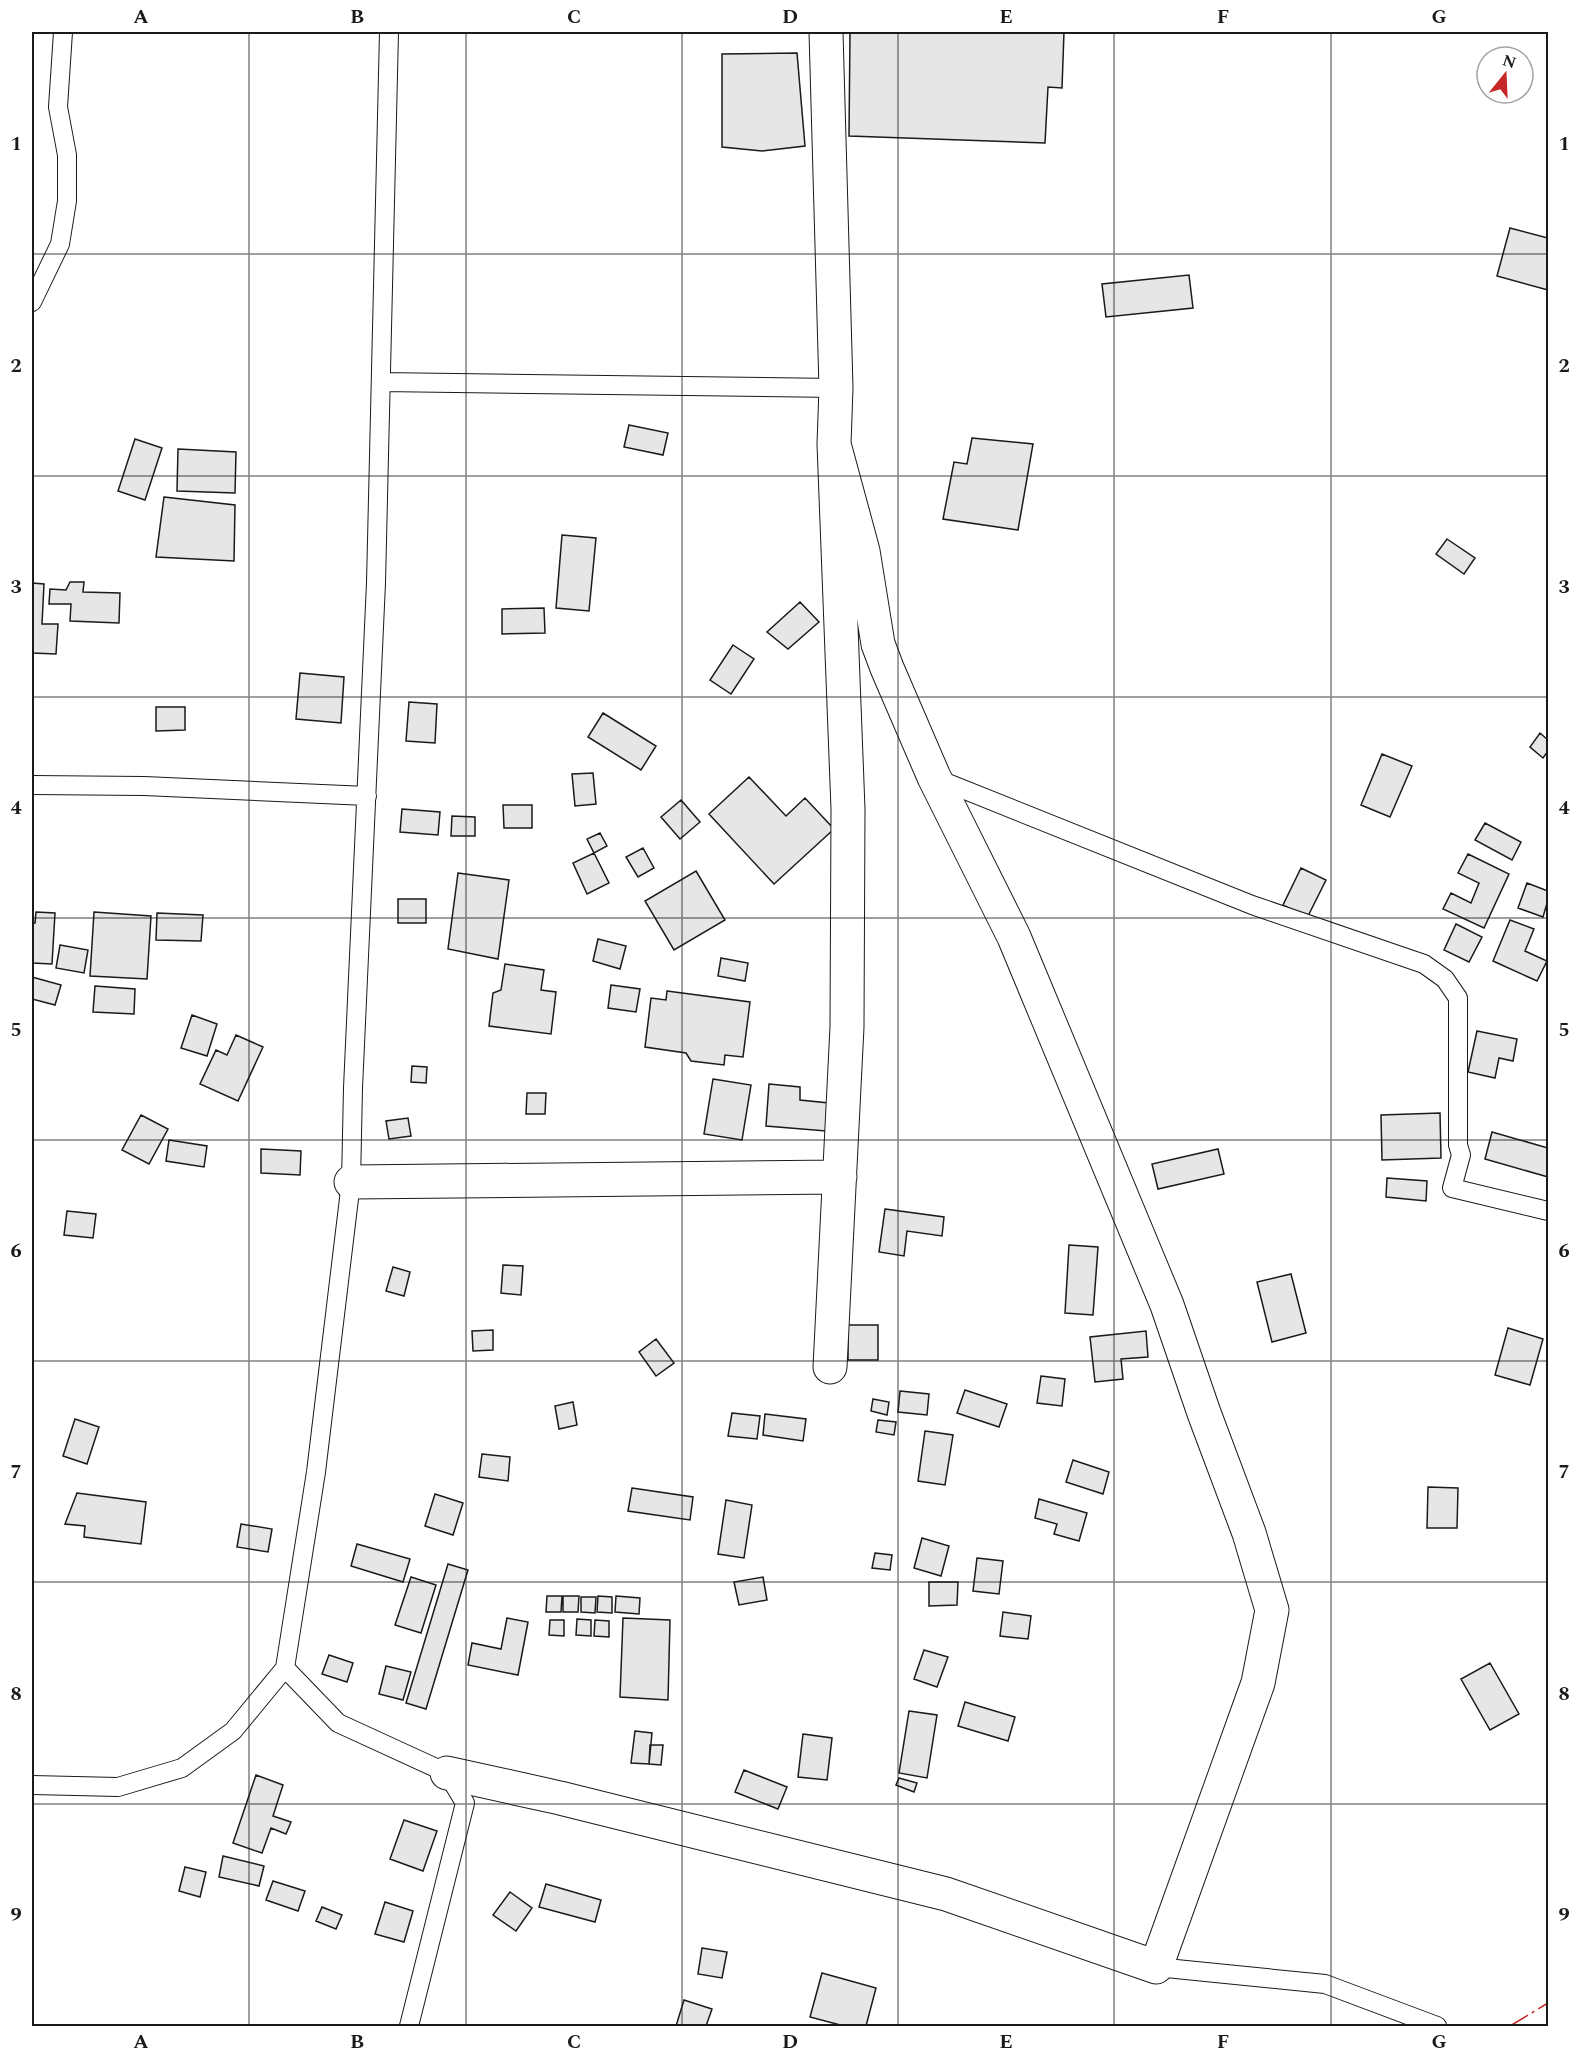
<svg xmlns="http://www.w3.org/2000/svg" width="1580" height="2058" viewBox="0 0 1580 2058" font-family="Spectral,serif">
  <rect width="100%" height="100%" fill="#fff"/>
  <path fill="#e6e6e6" stroke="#1a1a1a" stroke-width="1.5" d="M850,32H1064L1062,88L1048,87L1045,143L849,136Z
    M797,53L805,146L762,151L722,147V54Z
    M1510,228L1548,238V290L1497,276Z
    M1189,275L1193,308L1106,317L1102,284Z
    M629,425L668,433L663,455L624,447Z
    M972,438L1033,444L1018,530L943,519L954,462L967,464Z
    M135,439L162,448L145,500L118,491Z
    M178,449L236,452L235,493L177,491Z
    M164,497L235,505L234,561L156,557Z
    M562,535L596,538L589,611L556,608Z
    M1447,539L1475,558L1464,574L1436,554Z
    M70,582H84L83,592L120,593L119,623L70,621L71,604H49L50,589L66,590Z
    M32,583L44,584L42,624H58L56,654L32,653Z
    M800,602L819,622L788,649L767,632Z
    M544,608L545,633L502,634V609Z
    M733,645L754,659L731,694L710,680Z
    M300,673L344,677L341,723L296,719Z
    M409,702L437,704L435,743L406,741Z
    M156,707H185V730L156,731Z
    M603,713L656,746L641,770L588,737Z
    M1540,733L1548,740V751L1543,758L1530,747Z
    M1382,754L1412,766L1390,817L1361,805Z
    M593,773L596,804L575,806L572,774Z
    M749,777L786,816L805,798L834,829L774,884L709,814Z
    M681,800L700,822L680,839L661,817Z
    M503,805H532V828H504Z
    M402,809L440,812L438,835L400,832Z
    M452,816L475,817V836H451Z
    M1485,823L1521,842L1512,860L1475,840Z
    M600,833L607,846L594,853L587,839Z
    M643,848L654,868L638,877L626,857Z
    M594,853L609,883L587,894L573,863Z
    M1468,854L1509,874L1484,928L1443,909L1451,893L1471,903L1479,883L1458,873Z
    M1301,868L1326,880L1307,918L1283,905Z
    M696,871L725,920L674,950L645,901Z
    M458,873L509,880L498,959L448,949Z
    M1527,883L1548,891V900L1543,917L1518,908Z
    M398,899H426V923H398Z
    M36,912L55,913L52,964L32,963V923H35Z
    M94,912L151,916L147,979L90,976Z
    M157,913L203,915L201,941L156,940Z
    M1510,920L1534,929L1525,951L1547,961L1537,981L1493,961Z
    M1456,924L1482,937L1469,962L1444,950Z
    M598,939L626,946L620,969L593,961Z
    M60,945L88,950L84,973L56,968Z
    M721,958L748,963L745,981L718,976Z
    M505,964L544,970L541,990L556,992L551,1034L489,1026L493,993L501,990Z
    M32,977L61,985L55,1005L32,999Z
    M611,985L640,989L636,1012L608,1008Z
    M95,986L135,989L134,1014L93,1012Z
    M667,991L750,1002L743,1057L725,1055L724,1065L691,1061L686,1053L645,1047L651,998L666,1000Z
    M192,1015L217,1024L207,1056L181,1048Z
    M1477,1031L1517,1039L1513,1061L1499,1058L1495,1078L1468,1072Z
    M236,1035L263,1047L238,1101L200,1084L216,1050L227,1055Z
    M412,1066L427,1067L426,1083L411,1082Z
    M713,1079L751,1085L742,1140L704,1134Z
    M769,1084L800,1087V1100L829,1103L826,1131L766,1126Z
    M527,1093H546L545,1114H526Z
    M1440,1113L1441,1158L1382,1160L1381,1115Z
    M141,1115L168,1129L149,1164L122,1150Z
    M408,1118L411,1136L389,1139L386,1121Z
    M1492,1132L1548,1148V1177L1485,1159Z
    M169,1140L207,1146L204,1167L166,1161Z
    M261,1149L301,1151L300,1175L261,1173Z
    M1218,1149L1224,1174L1158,1189L1152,1164Z
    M1387,1178L1427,1181L1426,1201L1386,1197Z
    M885,1209L944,1217L942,1236L907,1231L904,1256L879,1252Z
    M67,1211L96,1214L93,1238L64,1235Z
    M1069,1245L1098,1247L1093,1315L1065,1313Z
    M503,1265L523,1266L521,1295L501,1293Z
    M393,1267L410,1272L404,1296L386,1291Z
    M1291,1274L1306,1333L1272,1342L1257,1282Z
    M848,1325H878V1360H848Z
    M1508,1328L1543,1339L1530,1385L1495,1375Z
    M493,1330V1350L473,1351L472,1331Z
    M1146,1331L1148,1357L1121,1359L1123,1379L1095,1382L1090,1337Z
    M656,1339L674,1363L656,1376L639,1352Z
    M1041,1376L1065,1379L1062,1406L1037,1403Z
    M965,1390L1007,1404L999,1427L957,1413Z
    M900,1391L929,1394L927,1415L898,1412Z
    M873,1399L889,1402L887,1415L871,1411Z
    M573,1402L577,1425L559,1429L555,1406Z
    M732,1413L760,1416L757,1439L728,1436Z
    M765,1414L806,1419L803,1441L763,1435Z
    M75,1419L99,1427L87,1464L63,1456Z
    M878,1420L896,1422L894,1435L876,1432Z
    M925,1431L953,1435L945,1485L918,1481Z
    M482,1454L510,1457L508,1481L479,1477Z
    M1073,1460L1109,1472L1103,1494L1066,1482Z
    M1428,1487L1458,1488L1457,1528H1427Z
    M632,1488L693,1497L690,1520L628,1511Z
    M77,1493L146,1502L141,1544L84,1537L85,1526L65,1524Z
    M435,1494L463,1503L453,1535L425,1526Z
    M1039,1499L1087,1513L1079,1541L1054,1534L1057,1524L1035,1518Z
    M726,1500L752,1505L744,1558L718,1554Z
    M241,1524L272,1529L268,1552L237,1547Z
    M922,1538L949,1546L941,1576L914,1568Z
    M357,1544L410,1559L403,1582L351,1566Z
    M875,1553L892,1555L890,1570L872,1568Z
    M977,1558L1003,1561L999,1594L973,1591Z
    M448,1564L468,1570L426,1709L406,1703Z
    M411,1577L436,1585L421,1633L395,1625Z
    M763,1577L767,1600L739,1605L734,1582Z
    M929,1582H958L957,1605L929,1606Z
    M547,1596H562L561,1612H546Z
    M563,1596H579L578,1612H563Z
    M598,1596L612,1597V1613L597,1612Z
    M616,1596L640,1598L639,1614L615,1612Z
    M581,1597H596L595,1613L581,1612Z
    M1003,1612L1031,1616L1028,1639L1000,1636Z
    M507,1618L528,1622L518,1675L468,1665L472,1643L501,1649Z
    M623,1618L670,1620L668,1700L620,1697Z
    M577,1619L591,1620V1636L576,1635Z
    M550,1620H564V1636L549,1635Z
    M595,1620L609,1621V1637L594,1636Z
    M924,1650L948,1657L937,1687L914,1679Z
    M329,1655L353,1663L347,1682L322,1674Z
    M1490,1663L1519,1714L1490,1730L1461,1679Z
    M386,1666L411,1672L403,1700L379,1694Z
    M965,1702L1015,1717L1008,1741L958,1726Z
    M909,1711L937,1715L927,1778L899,1773Z
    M635,1731L652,1733L649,1764L631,1763Z
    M803,1734L832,1738L827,1780L798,1777Z
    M650,1745H663L661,1765L649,1764Z
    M744,1770L787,1787L778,1809L735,1792Z
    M256,1775L283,1785L273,1816L291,1822L286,1834L271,1828L262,1853L233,1843Z
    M899,1778L917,1783L914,1792L896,1785Z
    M404,1820L437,1831L423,1871L390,1859Z
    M223,1856L264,1866L259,1886L219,1877Z
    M185,1867L206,1872L200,1897L179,1891Z
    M273,1881L305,1891L298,1911L266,1900Z
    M546,1884L601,1900L595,1922L539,1907Z
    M510,1892L532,1908L516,1931L493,1915Z
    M385,1902L413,1911L404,1942L375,1934Z
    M322,1907L342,1915L336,1929L316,1921Z
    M702,1948L727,1952L722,1978L698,1974Z
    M822,1973L876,1988L866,2026H844L810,2017Z
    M684,2000L712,2009L706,2026H676Z"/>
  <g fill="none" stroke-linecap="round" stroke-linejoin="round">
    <defs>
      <path id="service" d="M389,32L376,583L353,1088L351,1182L316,1472L285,1668L338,1723L447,1773L465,1803L409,2026
        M32,302L60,244L67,201V155L58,107L63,32
        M381,382L836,388
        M935,778L1252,905L1424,964L1445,979L1458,998V1145L1461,1155L1452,1188L1548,1211
        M32,785L144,786L367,796
        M32,1785L118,1787L182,1768L233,1731L285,1668
        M1156,1967L1325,1984L1437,2026"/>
      <path id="minor" d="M826,32L836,388L834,444L848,809L847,1027L830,1367
        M351,1182L840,1177
        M447,1773L560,1798L946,1894L1156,1967L1258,1683L1272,1610L1249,1533L1204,1413L1167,1305L1014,937L934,777L887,668L878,644L863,551L834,444"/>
    </defs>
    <use href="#service" stroke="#1a1a1a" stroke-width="20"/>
    <use href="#minor" stroke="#1a1a1a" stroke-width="35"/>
    <use href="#service" stroke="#fff" stroke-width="18"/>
    <use href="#minor" stroke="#fff" stroke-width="33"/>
    <path stroke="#c62828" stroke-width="1.5" stroke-dasharray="21 4.5 3 4.5" stroke-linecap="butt" d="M1510,2026L1548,2003"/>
  </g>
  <path fill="none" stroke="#1a1a1a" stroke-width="1.5" stroke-opacity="0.55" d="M249,32V2026M466,32V2026M682,32V2026M898,32V2026M1114,32V2026M1331,32V2026M32,254H1548M32,476H1548M32,697H1548M32,918H1548M32,1140H1548M32,1361H1548M32,1582H1548M32,1804H1548"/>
  <rect width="1580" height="2058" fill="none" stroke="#ffffff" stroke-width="66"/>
  <g transform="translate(1505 75) rotate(18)"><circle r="28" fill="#ffffff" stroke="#a3a3a3" stroke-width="1.5"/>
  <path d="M0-4.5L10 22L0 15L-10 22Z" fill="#c62828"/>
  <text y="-9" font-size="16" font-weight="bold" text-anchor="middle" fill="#1a1a1a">N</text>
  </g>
  <rect x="33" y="33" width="1514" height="1992" fill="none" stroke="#1a1a1a" stroke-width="2"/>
  <g font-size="20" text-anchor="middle" font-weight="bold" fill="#1a1a1a">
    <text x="141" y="23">A</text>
    <text x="357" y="23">B</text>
    <text x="574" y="23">C</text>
    <text x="790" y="23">D</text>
    <text x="1006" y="23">E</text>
    <text x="1223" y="23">F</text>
    <text x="1439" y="23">G</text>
    <text x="16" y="150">1</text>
    <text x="1564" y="150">1</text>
    <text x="16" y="372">2</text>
    <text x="1564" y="372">2</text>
    <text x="16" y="593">3</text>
    <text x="1564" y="593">3</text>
    <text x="16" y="814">4</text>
    <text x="1564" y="814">4</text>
    <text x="16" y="1036">5</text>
    <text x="1564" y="1036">5</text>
    <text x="16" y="1257">6</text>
    <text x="1564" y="1257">6</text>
    <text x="16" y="1478">7</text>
    <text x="1564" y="1478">7</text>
    <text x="16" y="1700">8</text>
    <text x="1564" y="1700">8</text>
    <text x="16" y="1921">9</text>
    <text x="1564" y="1921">9</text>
    <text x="141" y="2048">A</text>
    <text x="357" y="2048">B</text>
    <text x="574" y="2048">C</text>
    <text x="790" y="2048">D</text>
    <text x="1006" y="2048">E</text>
    <text x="1223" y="2048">F</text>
    <text x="1439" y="2048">G</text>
  </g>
</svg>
